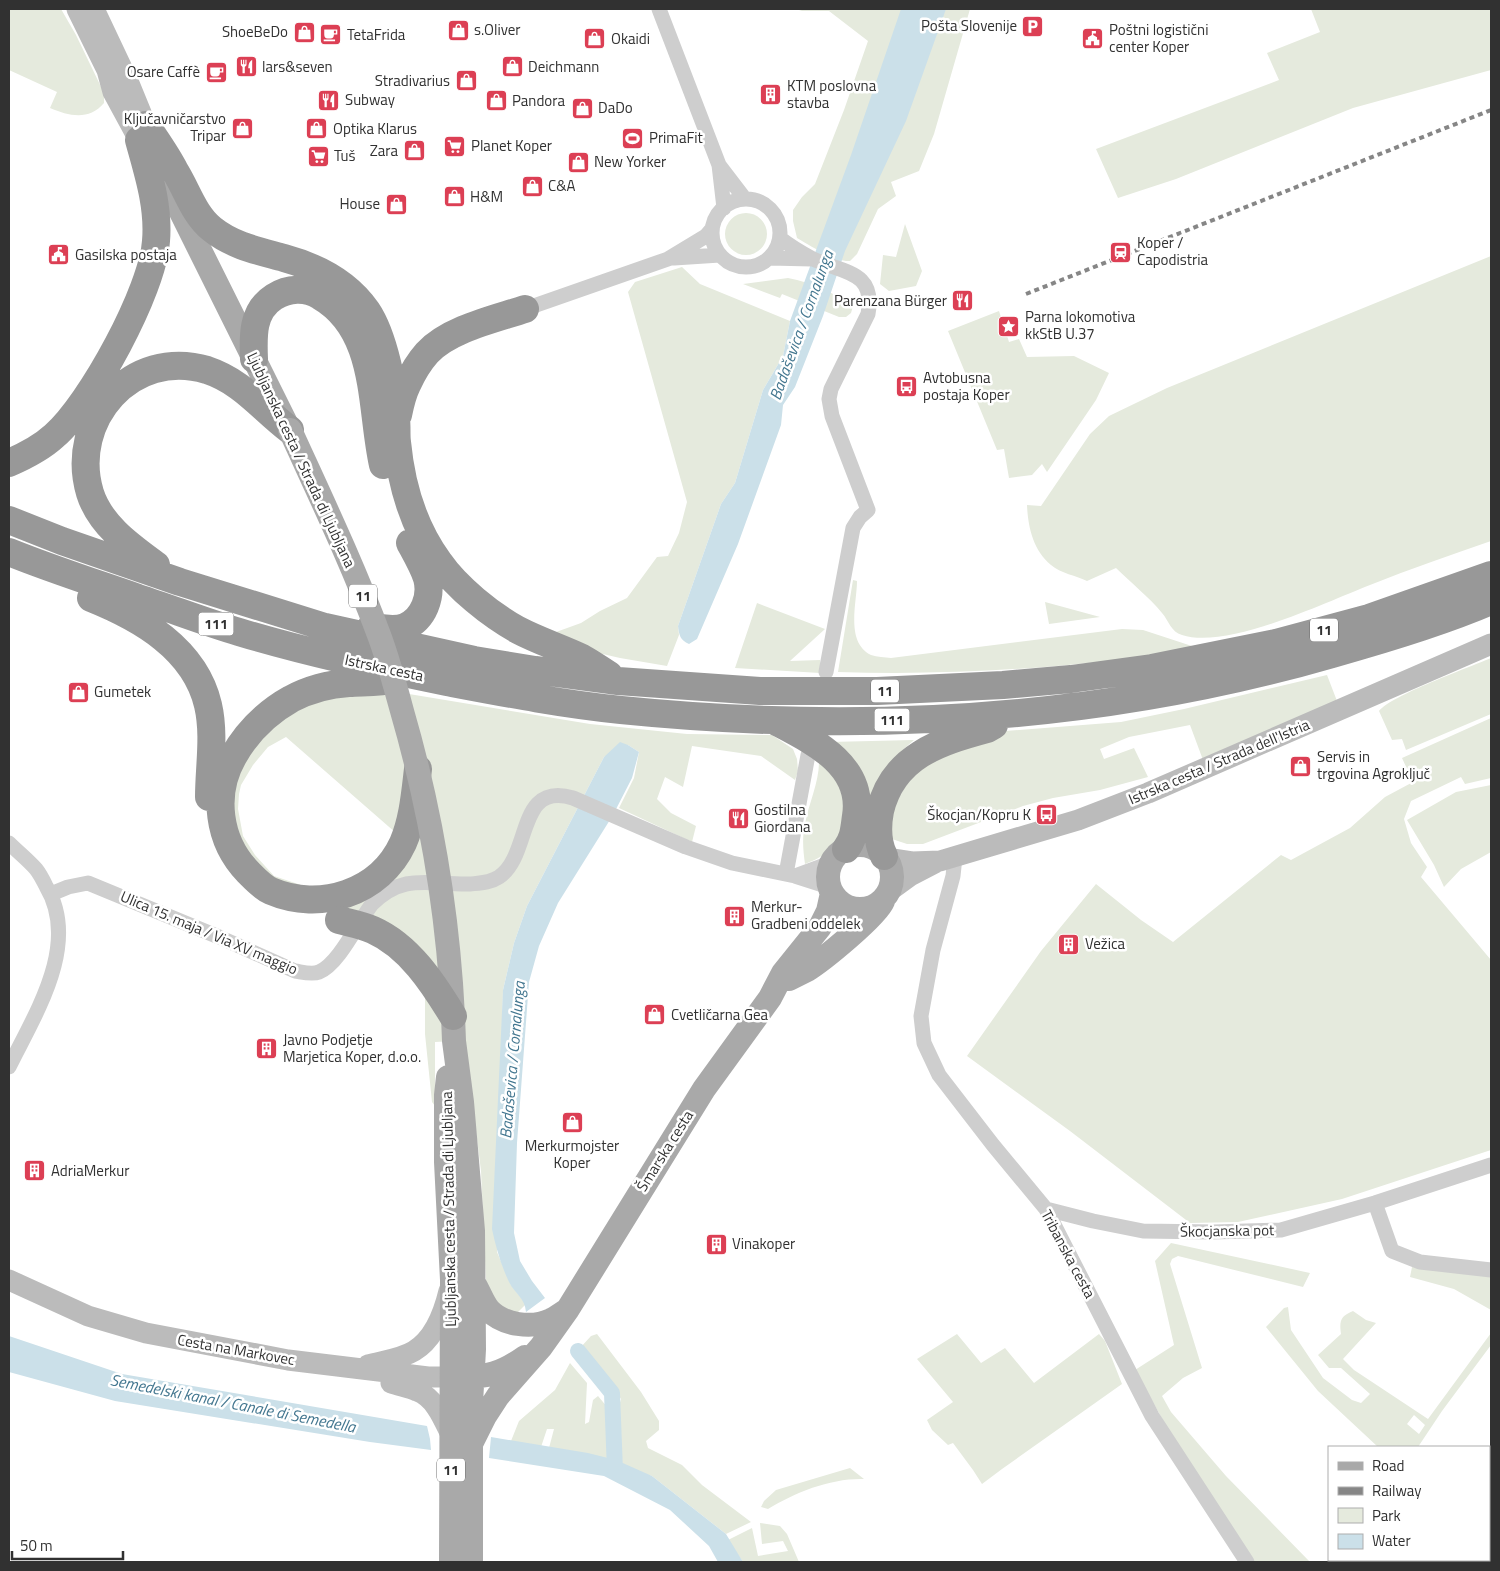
<svg xmlns="http://www.w3.org/2000/svg" width="1500" height="1571" viewBox="0 0 1500 1571" font-family="'Titillium Web',sans-serif">
  <rect width="100%" height="100%" fill="#fff"/>
  <path fill="#e5eadd" fill-rule="evenodd" d="M9,9H61L76,35L104,93V103C89,121 69,116 50,108L57,92L9,70Z
    M796,9H970L934,134L919,171L891,182L896,196L878,209L857,254L850,261C835,262 811,246 797,238L793,221V210L802,197L815,184L844,110L868,41L829,11H802Z
    M1311,9H1491V70L1353,108L1176,179L1118,198L1096,149L1279,80L1267,53L1320,32Z
    M725 234a21 21 0 1 1 42 0a21 21 0 1 1-42 0Z
    M905,224L922,271L916,286L889,291L880,284L883,255L896,257Z
    M1491,256V541C1451,555 1410,569 1370,585C1326,602 1227,650 1182,635C1171,632 1169,621 1162,613C1149,597 1131,583 1116,568L1087,581C1077,576 1060,573 1051,565C1033,550 1028,527 1027,505L1041,506L1090,434L1109,416L1167,388Z
    M682,267L700,284L790,321L783,356L763,390L735,483L721,504L678,626L679,635L667,666L620,658L581,649L545,636L581,623L600,611L627,598L657,557L668,556L679,533L687,502L628,292L635,282Z
    M788,278C813,283 832,292 853,306L851,313L846,317H839L782,294L780,298L743,284Z
    M999,311L1009,342L1019,339L1027,357L1074,356L1109,373L1096,400L1047,472L1042,464L1032,475L1009,478L1004,449L997,450L948,331Z
    M853,580L857,581C857,603 845,642 871,655C877,657 885,657 891,658L1122,629L1143,630L1201,649C1081,667 959,676 838,672Z
    M1045,602L1100,617L1049,624Z
    M757,603L825,629L790,661L820,660V673L735,668Z
    M1491,658V714L1406,750L1402,739L1392,740L1379,711C1392,695 1468,668 1491,658Z
    M1327,675L1337,701L1203,760L1190,725L1129,737L1100,749L1104,759L1134,748L1148,777L1100,790L1053,798L1023,806L923,844H907L892,839L888,815L921,761L992,732L1121,722L1184,709Z
    M409,694L590,724L687,734L772,735L793,749L797,759L798,771L795,780L761,756L692,746L683,787L665,777L657,799L671,813L696,826L692,842L619,808L634,778L639,752L628,745L604,757L527,906L514,943L503,990L497,1252L511,1285L526,1304L516,1314L497,1304L486,1282L481,1171L473,1107L454,1041L435,1042V1106L432,1102L425,1034V996L408,967L302,892L250,867L226,808L228,786L259,733L321,696ZM286,737L396,833L383,859L358,881L313,889L274,876L255,855L243,836L238,809L239,794L241,785L253,765L268,747Z
    M1491,718V778L1465,784L1461,777L1411,801L1404,819L1411,843L1427,867L1421,877L1491,960V1150L1342,1199L1238,1222L1190,1223L1070,1131L967,1056L1041,951L1096,884L1141,920L1173,942L1281,855L1291,860L1350,828L1385,797L1413,782L1402,758Z
    M914,740C890,760 883,774 871,803L829,742Z
    M819,758L837,776L848,819C836,844 832,854 805,864C803,850 802,838 805,824C809,802 820,781 819,758Z
    M1491,785V852L1461,869L1444,887L1434,865L1407,820L1456,792Z
    M1171,1243L1310,1273L1303,1287L1178,1256L1172,1259L1170,1264L1202,1368L1183,1378L1162,1396L1171,1412L1226,1476L1310,1562H1255L1213,1498L1184,1458L1135,1370L1174,1345L1155,1261Z
    M1412,1267L1491,1275V1310L1454,1289L1410,1277Z
    M1288,1307L1291,1330L1323,1378L1352,1400L1361,1403L1370,1394L1341,1368H1329L1318,1355L1341,1334C1339,1320 1341,1316 1353,1311L1366,1320L1376,1323L1343,1359L1354,1370L1428,1419L1491,1333V1345L1442,1411L1418,1447H1378L1318,1391L1266,1327L1284,1308ZM1414,1415L1425,1425L1419,1434L1407,1424Z
    M597,1334L641,1392L659,1421V1430L646,1441L648,1448L682,1465L702,1485L751,1522L726,1534L652,1476L549,1448L554,1429H547L541,1447L511,1441L519,1421L555,1390L570,1363L587,1383L585,1424L589,1422L593,1400L598,1396L608,1408H614L619,1406L621,1399L614,1388L585,1353L580,1348L591,1336Z
    M957,1334L981,1363L1005,1348L1034,1383L1099,1334L1105,1341L1122,1384L1002,1469L982,1484L973,1470L953,1443L948,1445L932,1430L927,1420L953,1402L917,1359Z
    M850,1468L864,1479C831,1478 796,1492 768,1509L761,1507L764,1501L776,1490Z
    M760,1523L780,1526L787,1534L799,1562H743L728,1540L752,1528L758,1556L788,1551L783,1541L762,1544Z"/>
  <path fill="#cbe0e9" d="M901,9H946L906,121L845,251L823,316L795,387L783,405L781,425L738,544L697,639L689,644C680,640 679,635 678,626L721,504L735,483L763,390L783,356L790,321L851,155Z
    M620,742L628,745L639,752L632,778L613,815L558,903L539,946L529,982L517,1143L514,1233L520,1261L532,1281L545,1298L526,1312C525,1298 515,1294 509,1282C501,1265 496,1248 492,1229L503,990L514,943L527,906L604,757Z
    M9,1336L122,1374L427,1426L430,1439L431,1450L370,1442L115,1401L9,1372Z
    M491,1437L588,1453L616,1460L652,1476L726,1534L743,1562H718L709,1546L670,1510L604,1476L489,1458Z"/>
  <g fill="none" stroke-linecap="round" stroke-linejoin="round">
    <path stroke="#cbe0e9" stroke-width="16" d="M578,1351L612,1393L615,1471L624,1476"/>
    <path stroke="#cecece" stroke-width="15" d="M659,9L719,165L724,208
      M719,165L745,199
      M712 233a34 34 0 1 1 68 0a34 34 0 1 1-68 0Z
      M780,238C790,246 802,253 813,259C842,273 876,270 868,314L831,389L829,399L832,416L868,510L860,517L853,528L826,672
      M674,258L720,255
      M770,258L812,259
      M525,309L668,259L706,236L712,229
      M9,843C18,852 28,860 36,869C40,874 43,880 46,886C81,944 35,1014 9,1067
      M955,857L953,876L933,950L921,1016L924,1043L939,1075L993,1145L1046,1209L1152,1416L1247,1562
      M786,874L808,755
      M795,876L822,866L836,857
      M51,894L68,887L88,883L219,937L295,971C302,972 312,975 319,972C339,964 358,922 372,904C404,872 430,885 470,884C480,883 490,883 499,877C532,855 516,781 573,798L686,847L732,863L795,876L820,884L831,890
      M1375,1203L1392,1251L1420,1262L1491,1270
      M1046,1209L1093,1221L1143,1231L1213,1232L1281,1230L1375,1203L1491,1165"/>
    <path stroke="#bbb" stroke-width="21" d="M77,9L107,70L113,92L139,140
      M94,9L128,81L146,125
      M886,858L912,862L940,861L1078,820L1148,793L1491,644
      M888,892L910,876L935,863
      M9,1280L88,1316L146,1333L288,1360L428,1377H452
      M368,1365C383,1361 401,1359 414,1351C434,1339 444,1312 449,1291
      M391,1383C399,1386 409,1387 417,1391C436,1398 444,1421 452,1437"/>
    <path stroke="#a9a9a9" stroke-width="24" d="M167,184L288,427
      M828 877a32 32 0 1 1 64 0a32 32 0 1 1-64 0Z
      M789,979C795,976 801,973 807,970C823,960 877,916 883,901
      M453,1016L454,1041L462,1102L473,1231L474,1349L471,1403V1562
      M448,1077L446,1095V1162L452,1280L451,1562
      M474,1283C479,1291 483,1303 489,1310C503,1325 532,1329 551,1320C556,1318 562,1313 567,1310
      M459,1377C488,1377 501,1374 525,1357
      M471,1444L485,1416L498,1396L541,1347L568,1309L704,1089L770,998L783,973L820,927L828,911L832,893"/>
    <path stroke="#989898" stroke-width="28" d="M146,125C156,140 167,155 175,171C187,190 194,215 212,229C233,246 259,251 284,258C317,267 347,282 367,311C384,336 394,389 396,419C397,427 396,435 397,442C401,484 414,528 439,562C457,588 491,615 518,630C539,641 561,648 582,658C591,663 600,669 609,675
      M254,359C253,336 252,311 274,297C288,288 306,287 320,296C379,330 370,407 383,465
      M398,415C400,405 402,395 407,385C412,374 419,362 427,353C449,329 495,319 525,309
      M9,463C25,456 41,448 54,436C91,404 153,290 156,241C159,206 148,173 139,140
      M9,520L62,541L180,582L325,627L474,660L535,670L618,681L760,691H877L1003,685L1071,679L1152,668L1276,643L1369,618L1491,575
      M9,552C51,569 95,583 138,598C172,609 205,622 239,632C308,653 378,668 447,682C505,693 562,704 621,710C859,734 1101,721 1332,654C1386,639 1440,623 1491,601
      M156,565C130,546 100,525 90,493C68,420 132,347 207,370C243,382 261,408 290,430
      M91,598C141,618 195,649 208,705C215,735 209,767 209,797
      M371,627C381,628 395,631 405,627C424,619 432,596 427,578C423,566 416,554 410,543
      M394,679C380,683 364,682 349,683C330,684 308,690 291,699C266,713 247,732 233,757C212,794 218,841 248,872C255,879 262,887 271,891C320,912 380,893 403,843C413,820 415,794 418,769
      M777,722C815,742 864,766 856,816C854,830 854,838 846,849
      M884,856C877,842 877,827 880,811C893,756 939,742 987,729L994,725"/>
    <path stroke="#868686" stroke-width="4" stroke-dasharray="5 4" stroke-linecap="butt" d="M1026,294L1491,110"/>
    <path stroke="#a9a9a9" stroke-width="24" d="M290,430C321,498 353,565 379,635C388,659 395,685 402,711C431,811 448,913 453,1016"/>
    <path stroke="#989898" stroke-width="28" d="M339,920C350,923 362,925 373,930C409,946 433,983 453,1016"/>
  </g>
  <defs>
    <symbol id="parking-square" viewBox="-11 -11 22 22"><rect x="-9" y="-9" width="18" height="18" rx="4" fill="#dc3f54" stroke="#fff"/><path d="M-3.5-5.5H1a3.5 3.5 0 0 1 0 7H-1V5.5H-3.5ZM-1-3.4V-.6H.8a1.4 1.4 0 0 0 0-2.8Z" fill="#fff"/></symbol>
    <symbol id="shop-square" viewBox="-11 -11 22 22"><rect x="-9" y="-9" width="18" height="18" rx="4" fill="#dc3f54" stroke="#fff"/><path d="M-5-2.5h2.3a2.7 3.5 0 0 1 5.4 0H5L5.5 6h-11ZM-1.5-2.5h3a1.5 2.3 0 0 0-3 0Z" fill="#fff"/></symbol>
    <symbol id="cafe-square" viewBox="-11 -11 22 22"><rect x="-9" y="-9" width="18" height="18" rx="4" fill="#dc3f54" stroke="#fff"/><path d="M-5.5-4.5H6V0H3Q3 3.5 0 3.5H-2.5Q-5.5 3.5-5.5 0ZM3-3.2v2h1.7v-2ZM-6 4.5H4V6H-6Z" fill="#fff"/></symbol>
    <symbol id="civic-square" viewBox="-11 -11 22 22"><rect x="-9" y="-9" width="18" height="18" rx="4" fill="#dc3f54" stroke="#fff"/><path d="M-.6-6.5H3V-4.5H.6V-3L4-1V1h2V6H-6V1h2V-1L-.6-3ZM-1.2 2.5V6h2.4V2.5Z" fill="#fff"/></symbol>
    <symbol id="restaurant-square" viewBox="-11 -11 22 22"><rect x="-9" y="-9" width="18" height="18" rx="4" fill="#dc3f54" stroke="#fff"/><path d="M-5-6h1v4h1v-4h1v4h1v-4h1v5L-1.5 .5V6h-2V.5L-5-1ZM5-6V6H3V1.5H1.5Q1.5-4 5-6Z" fill="#fff"/></symbol>
    <symbol id="building-square" viewBox="-11 -11 22 22"><rect x="-9" y="-9" width="18" height="18" rx="4" fill="#dc3f54" stroke="#fff"/><path d="M-4-6H4V6H1V3H-1V6H-4ZM-2.5-4.3h1.7v1.8h-1.7ZM.8-4.3h1.7v1.8H.8ZM-2.5-1h1.7V.8h-1.7ZM.8-1h1.7V.8H.8Z" fill="#fff"/></symbol>
    <symbol id="stadium-square" viewBox="-11 -11 22 22"><rect x="-9" y="-9" width="18" height="18" rx="4" fill="#dc3f54" stroke="#fff"/><path d="M0-5a6.5 5 0 1 0 0 10a6.5 5 0 1 0 0-10ZM-3.5-1.8h7v3.6h-7Z" fill="#fff"/></symbol>
    <symbol id="supermarket-square" viewBox="-11 -11 22 22"><rect x="-9" y="-9" width="18" height="18" rx="4" fill="#dc3f54" stroke="#fff"/><path d="M-6-5.5h2.5l.6 2H6L4.5 2H-2.5L-4.4-4H-6ZM-1.5 3.2a1.3 1.3 0 1 0 .1 0ZM3 3.2a1.3 1.3 0 1 0 .1 0Z" fill="#fff"/></symbol>
    <symbol id="station-square" viewBox="-11 -11 22 22"><rect x="-9" y="-9" width="18" height="18" rx="4" fill="#dc3f54" stroke="#fff"/><path d="M-3-6H3Q5-6 5-4V2Q5 4 3 4L4.5 6H3L1.5 4h-3L-3 6H-4.5L-3 4Q-5 4-5 2V-4Q-5-6-3-6ZM-3.5-4v3h7v-3ZM-3.5 1v1.5H-2V1ZM2 1v1.5H3.5V1Z" fill="#fff"/></symbol>
    <symbol id="sight-square" viewBox="-11 -11 22 22"><rect x="-9" y="-9" width="18" height="18" rx="4" fill="#dc3f54" stroke="#fff"/><path d="M0-6L1.8-2.2L6-1.7L2.9 1.2L3.7 5.4L0 3.3L-3.7 5.4L-2.9 1.2L-6-1.7L-1.8-2.2Z" fill="#fff"/></symbol>
    <symbol id="bus-square" viewBox="-11 -11 22 22"><rect x="-9" y="-9" width="18" height="18" rx="4" fill="#dc3f54" stroke="#fff"/><path d="M-5-6H5V4H4V6H2V4H-2V6H-4V4H-5ZM-3.5-4V0h7V-4ZM-3.5 1.2v1.5H-2V1.2ZM2 1.2v1.5H3.5V1.2Z" fill="#fff"/></symbol>
  </defs>
  <g fill-rule="evenodd">
    <use href="#parking-square" x="1020" y="14" width="25" height="25"/>
    <use href="#shop-square" x="446" y="18" width="25" height="25"/>
    <use href="#shop-square" x="292" y="20" width="25" height="25"/>
    <use href="#cafe-square" x="318" y="22" width="25" height="25"/>
    <use href="#shop-square" x="582" y="26" width="25" height="25"/>
    <use href="#civic-square" x="1080" y="26" width="25" height="25"/>
    <use href="#restaurant-square" x="234" y="54" width="25" height="25"/>
    <use href="#shop-square" x="500" y="54" width="25" height="25"/>
    <use href="#cafe-square" x="204" y="60" width="25" height="25"/>
    <use href="#shop-square" x="454" y="68" width="25" height="25"/>
    <use href="#building-square" x="758" y="82" width="25" height="25"/>
    <use href="#restaurant-square" x="316" y="88" width="25" height="25"/>
    <use href="#shop-square" x="484" y="88" width="25" height="25"/>
    <use href="#shop-square" x="570" y="96" width="25" height="25"/>
    <use href="#shop-square" x="230" y="116" width="25" height="25"/>
    <use href="#shop-square" x="304" y="116" width="25" height="25"/>
    <use href="#stadium-square" x="620" y="126" width="25" height="25"/>
    <use href="#supermarket-square" x="442" y="134" width="25" height="25"/>
    <use href="#shop-square" x="402" y="138" width="25" height="25"/>
    <use href="#supermarket-square" x="306" y="144" width="25" height="25"/>
    <use href="#shop-square" x="566" y="150" width="25" height="25"/>
    <use href="#shop-square" x="520" y="174" width="25" height="25"/>
    <use href="#shop-square" x="442" y="184" width="25" height="25"/>
    <use href="#shop-square" x="384" y="192" width="25" height="25"/>
    <use href="#station-square" x="1108" y="240" width="25" height="25"/>
    <use href="#civic-square" x="46" y="242" width="25" height="25"/>
    <use href="#restaurant-square" x="950" y="288" width="25" height="25"/>
    <use href="#sight-square" x="996" y="314" width="25" height="25"/>
    <use href="#bus-square" x="894" y="374" width="25" height="25"/>
    <use href="#shop-square" x="66" y="680" width="25" height="25"/>
    <use href="#shop-square" x="1288" y="754" width="25" height="25"/>
    <use href="#bus-square" x="1034" y="802" width="25" height="25"/>
    <use href="#restaurant-square" x="726" y="806" width="25" height="25"/>
    <use href="#building-square" x="722" y="904" width="25" height="25"/>
    <use href="#building-square" x="1056" y="932" width="25" height="25"/>
    <use href="#shop-square" x="642" y="1002" width="25" height="25"/>
    <use href="#building-square" x="254" y="1036" width="25" height="25"/>
    <use href="#shop-square" x="560" y="1110" width="25" height="25"/>
    <use href="#building-square" x="22" y="1158" width="25" height="25"/>
    <use href="#building-square" x="704" y="1232" width="25" height="25"/>
  </g>
  <g text-anchor="middle" stroke-width="5" stroke-linejoin="round" paint-order="stroke">
    <g fill="#fff" stroke="#6f6f6f" stroke-width="1">
      <rect x="349" y="584.5" width="28" height="23" rx="4"/>
      <rect x="198.5" y="612.5" width="35" height="23" rx="4"/>
      <rect x="1310" y="618.5" width="28" height="23" rx="4"/>
      <rect x="871" y="679.5" width="28" height="23" rx="4"/>
      <rect x="874.5" y="708.5" width="35" height="23" rx="4"/>
      <rect x="437" y="1458.5" width="28" height="23" rx="4"/>
    </g>
    <g font-size="14" font-weight="bold" fill="#313131">
      <text x="363" y="601">11</text>
      <text x="216" y="629">111</text>
      <text x="1324" y="635">11</text>
      <text x="885" y="696">11</text>
      <text x="892" y="725">111</text>
      <text x="451" y="1475">11</text>
    </g>
    <g font-size="15" fill="#313131" stroke="#fff" text-anchor="start">
      <text x="1017" y="31" text-anchor="end">Pošta Slovenije</text>
      <text x="474" y="35">s.Oliver</text>
      <text x="1109" y="35">Poštni logistični<tspan x="1109" dy="17">center Koper</tspan></text>
      <text x="288" y="37" text-anchor="end">ShoeBeDo</text>
      <text x="347" y="40">TetaFrida</text>
      <text x="611" y="44">Okaidi</text>
      <text x="262" y="72">lars&amp;seven</text>
      <text x="528" y="72">Deichmann</text>
      <text x="200" y="77" text-anchor="end">Osare Caffè</text>
      <text x="450" y="86" text-anchor="end">Stradivarius</text>
      <text x="787" y="91">KTM poslovna<tspan x="787" dy="17">stavba</tspan></text>
      <text x="345" y="105">Subway</text>
      <text x="512" y="106">Pandora</text>
      <text x="598" y="113">DaDo</text>
      <text x="226" y="124" text-anchor="end">Ključavničarstvo<tspan x="226" dy="17">Tripar</tspan></text>
      <text x="333" y="134">Optika Klarus</text>
      <text x="649" y="143">PrimaFit</text>
      <text x="471" y="151">Planet Koper</text>
      <text x="398" y="156" text-anchor="end">Zara</text>
      <text x="334" y="161">Tuš</text>
      <text x="594" y="167">New Yorker</text>
      <text x="548" y="191">C&amp;A</text>
      <text x="470" y="202">H&amp;M</text>
      <text x="380" y="209" text-anchor="end">House</text>
      <text x="1137" y="248">Koper /<tspan x="1137" dy="17">Capodistria</tspan></text>
      <text x="75" y="260">Gasilska postaja</text>
      <text x="947" y="306" text-anchor="end">Parenzana Bürger</text>
      <text x="1025" y="322">Parna lokomotiva<tspan x="1025" dy="17">kkStB U.37</tspan></text>
      <text x="923" y="383">Avtobusna<tspan x="923" dy="17">postaja Koper</tspan></text>
      <text x="94" y="697">Gumetek</text>
      <text x="1317" y="762">Servis in<tspan x="1317" dy="17">trgovina Agroključ</tspan></text>
      <text x="754" y="815">Gostilna<tspan x="754" dy="17">Giordana</tspan></text>
      <text x="1031" y="820" text-anchor="end">Škocjan/Kopru K</text>
      <text x="751" y="912">Merkur-<tspan x="751" dy="17">Gradbeni oddelek</tspan></text>
      <text x="1085" y="949">Vežica</text>
      <text x="671" y="1020">Cvetličarna Gea</text>
      <text x="283" y="1045">Javno Podjetje<tspan x="283" dy="17">Marjetica Koper, d.o.o.</tspan></text>
      <text x="572" y="1151" text-anchor="middle">Merkurmojster<tspan x="572" dy="17">Koper</tspan></text>
      <text x="51" y="1176">AdriaMerkur</text>
      <text x="732" y="1249">Vinakoper</text>
    </g>
    <g font-size="15" fill="#313131" stroke="#fff">
      <text transform="translate(301 460) rotate(65)" y="5">Ljubljanska cesta / Strada di Ljubljana</text>
      <text transform="translate(384 668) rotate(12)" y="5">Istrska cesta</text>
      <text transform="translate(1219 762) rotate(-23)" y="5">Istrska cesta / Strada dell'Istria</text>
      <text transform="translate(209 933) rotate(23)" y="5">Ulica 15. maja / Via XV maggio</text>
      <text transform="translate(665 1151) rotate(-58)" y="5">Šmarska cesta</text>
      <text transform="translate(449 1209) rotate(-91)" y="5">Ljubljanska cesta / Strada di Ljubljana</text>
      <text transform="translate(1227 1231) rotate(-1)" y="5">Škocjanska pot</text>
      <text transform="translate(1068 1254) rotate(62)" y="5">Tribanska cesta</text>
      <text transform="translate(236 1350) rotate(10)" y="5">Cesta na Markovec</text>
    </g>
    <g font-size="16" font-style="italic" fill="#42768f" stroke="#fff">
      <text transform="translate(801 325) rotate(-70)" y="6">Badaševica / Cornalunga</text>
      <text transform="translate(512 1060) rotate(-85)" y="6">Badaševica / Cornalunga</text>
      <text transform="translate(233 1403) rotate(11)" y="6">Semedelski kanal / Canale di Semedella</text>
    </g>
  </g>
  <rect width="1500" height="1571" fill="none" stroke="#313131" stroke-width="20"/>
  <rect x="1328" y="1446" width="162" height="115" fill="#ffffff" stroke="#adadad"/>
  <rect x="1338" y="1462" width="25" height="8" fill="#a9a9a9" stroke="#adadad"/>
  <text x="1372" y="1471" font-size="15" fill="#313131">Road</text>
  <rect x="1338" y="1487" width="25" height="8" fill="#868686" stroke="#adadad"/>
  <text x="1372" y="1496" font-size="15" fill="#313131">Railway</text>
  <rect x="1338" y="1508" width="25" height="15" fill="#e5eadd" stroke="#adadad"/>
  <text x="1372" y="1521" font-size="15" fill="#313131">Park</text>
  <rect x="1338" y="1534" width="25" height="15" fill="#cbe0e9" stroke="#adadad"/>
  <text x="1372" y="1546" font-size="15" fill="#313131">Water</text>
  <path d="M12 1551v8h111v-8" fill="none" stroke="#313131" stroke-width="2.5"/>
  <text x="20" y="1551" font-size="15" fill="#313131" stroke="#ffffff" stroke-width="4" paint-order="stroke">50 m</text>
</svg>
